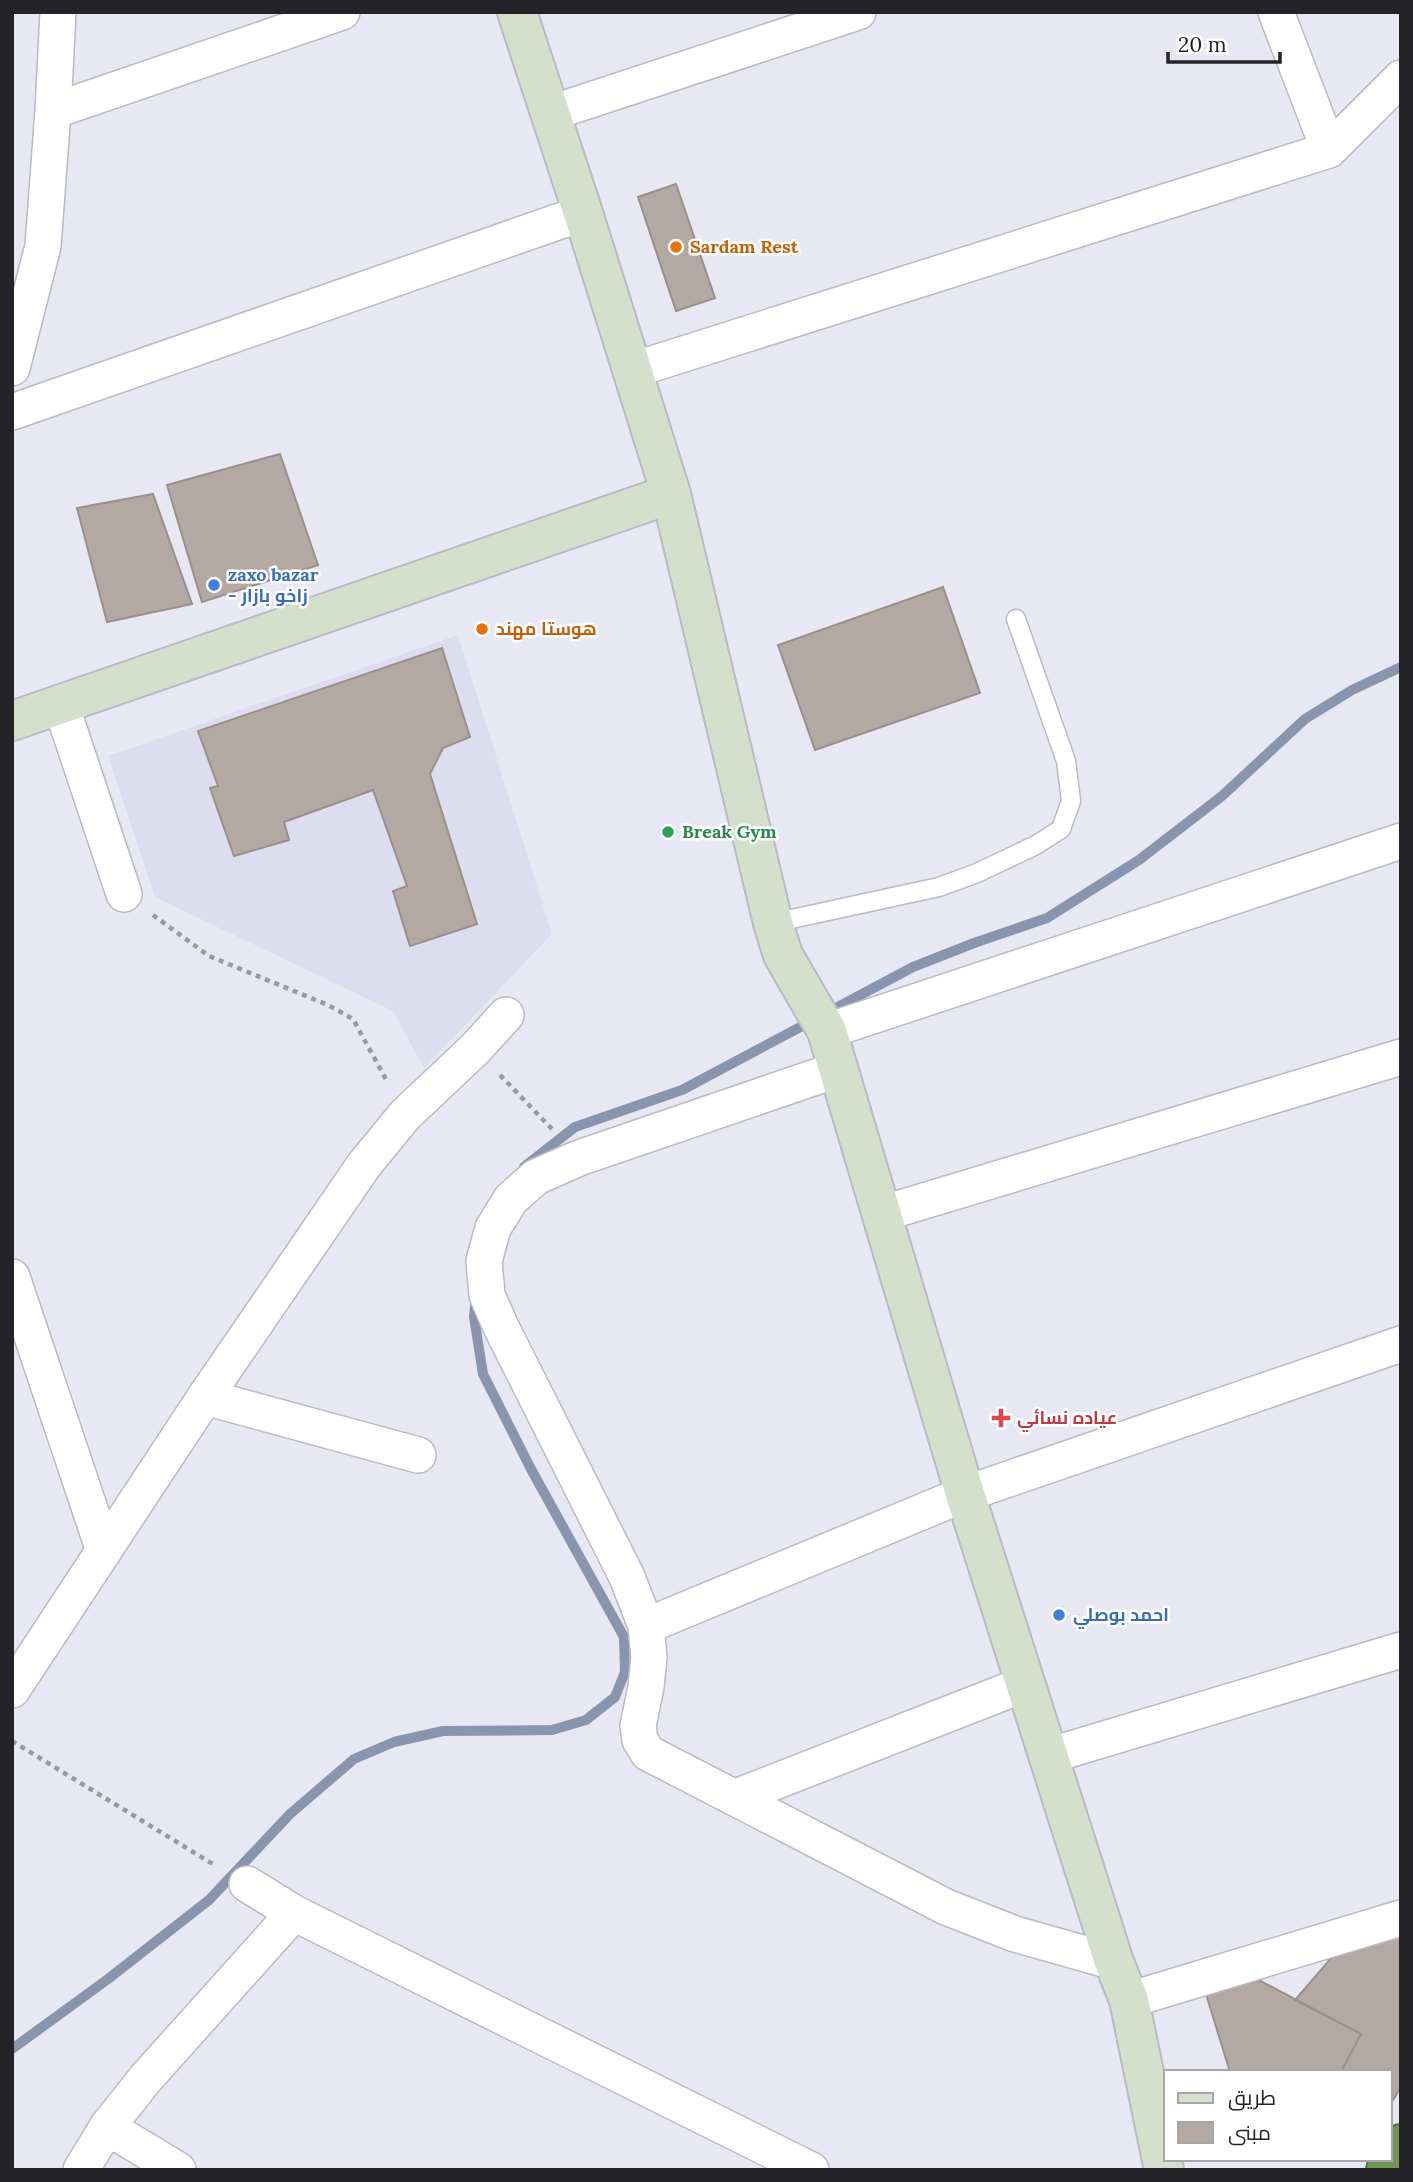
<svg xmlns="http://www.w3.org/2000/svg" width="1413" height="2182" viewBox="0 0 1413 2182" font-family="Lora,Cairo,serif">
  <rect width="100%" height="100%" fill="#e7e8f3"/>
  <path fill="#dcddef" d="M458,635L552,934L424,1068L393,1011L155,897L108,756Z"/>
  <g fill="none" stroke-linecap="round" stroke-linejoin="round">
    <path stroke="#8995ac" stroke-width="10" d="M524,1167L575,1127L682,1090L913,967L974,943L1047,918L1139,860L1222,796L1305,719L1352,690L1401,667
      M12,2049L108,1979L209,1900L290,1814L354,1759L394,1742L443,1731L552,1730L586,1720L615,1697L625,1672L624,1637L532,1471L483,1374L474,1317L476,1297"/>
  </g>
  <path fill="#b4a8a3" stroke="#9a8f8a" stroke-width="2" d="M676,184L715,298L676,311L638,197Z
    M280,454L318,565L202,602L167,485Z
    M153,494L192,604L107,622L77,508Z
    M943,587L980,693L815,750L778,645Z
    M442,648L470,737L443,748L430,774L477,924L410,946L393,891L407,886L373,790L284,822L289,840L234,856L210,788L218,786L198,731Z
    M1401,1936V2087L1390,2105V2072H1341L1361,2034L1295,2000L1332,1957Z
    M1253,1977L1361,2034L1341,2072H1230L1205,1991Z"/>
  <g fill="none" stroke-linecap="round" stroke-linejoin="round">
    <defs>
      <path id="lane" d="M773,923L939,887L977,873L1036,845L1061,829L1071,801L1066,761L1016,619"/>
      <path id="street" d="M1276,12L1329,150
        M53,111L342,12
        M551,113L858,12
        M12,368L43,246L53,111L58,12
        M633,370L1329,150L1401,78
        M12,412L583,213
        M61,705L124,894
        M827,1031L1401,841
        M839,1069L579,1158L536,1177L511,1199L493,1228L484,1261L487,1295L501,1327L627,1577L646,1626L649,1657L646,1687L638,1726L640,1740L648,1753L946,1907L1015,1934L1114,1962
        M881,1214L1401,1057
        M12,1277L104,1551
        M205,1397L418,1455
        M646,1626L965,1494L1401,1344
        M12,1690L205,1397L364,1165L405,1115L475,1049L506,1015
        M1048,1756L1401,1650
        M736,1797L1025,1684
        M247,1884L294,1913L811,2170
        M1129,2000L1401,1918
        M107,2127L178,2170
        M81,2170L107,2127L146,2078L294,1913"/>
      <path id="secondary" d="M517,12L583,213L671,494L773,923L783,955L827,1031L965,1494L1114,1962L1129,2000L1164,2170
        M12,721L671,494"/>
      <path id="highway" d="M1386,2170L1401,2144"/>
    </defs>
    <use href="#lane" stroke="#b9bac5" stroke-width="21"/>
    <use href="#street" stroke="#b9bac5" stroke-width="38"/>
    <use href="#secondary" stroke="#b9bac5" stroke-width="42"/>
    <use href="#highway" stroke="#566e45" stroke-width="42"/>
    <path stroke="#9899a1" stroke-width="4.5" stroke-dasharray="5 5" stroke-linecap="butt" d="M153,915L209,956L328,1005L353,1019L388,1083
      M500,1075L552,1129
      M12,1741L216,1866"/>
    <use href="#lane" stroke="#fff" stroke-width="18"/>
    <use href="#street" stroke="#fff" stroke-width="35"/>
    <use href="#secondary" stroke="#d4e0cc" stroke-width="38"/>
    <use href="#highway" stroke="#719654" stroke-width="38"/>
  </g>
  <g fill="#e8710a" stroke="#fff" stroke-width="2.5">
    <circle cx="676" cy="247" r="7"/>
    <circle cx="482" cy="629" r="7"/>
  </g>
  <g fill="#3f7fe0" stroke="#fff" stroke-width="2.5">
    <circle cx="214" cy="585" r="7"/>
    <circle cx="1059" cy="1615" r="7"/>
  </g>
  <circle fill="#2e9e5b" stroke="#fff" stroke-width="2.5" cx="668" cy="832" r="7"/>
  <path fill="#e0444e" stroke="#fff" stroke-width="2.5" d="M997.5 1407.5h7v7h7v7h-7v7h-7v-7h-7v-7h7z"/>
  <g text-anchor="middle" stroke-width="5" stroke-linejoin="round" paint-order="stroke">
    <g font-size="18" font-weight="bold" fill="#c56008" stroke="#fff" text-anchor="start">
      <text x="690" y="253">Sardam Rest</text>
      <text x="496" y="635">هوستا مهند</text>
    </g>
    <g font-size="18" font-weight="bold" fill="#366cbe" stroke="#fff" text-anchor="start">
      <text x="228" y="581">zaxo bazar<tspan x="228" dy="21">- زاخو بازار</tspan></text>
      <text x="1073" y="1621">احمد بوصلي</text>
    </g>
    <g font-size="18" font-weight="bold" fill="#27864d" stroke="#fff" text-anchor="start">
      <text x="682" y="838">Break Gym</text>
    </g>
    <g font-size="18" font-weight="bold" fill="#be3a42" stroke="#fff" text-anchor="start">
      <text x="1017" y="1424">عياده نسائي</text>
    </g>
  </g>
  <rect width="1413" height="2182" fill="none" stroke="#232328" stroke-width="28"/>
  <rect x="1164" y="2070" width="228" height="91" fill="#ffffff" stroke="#a7a7a9" stroke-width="2"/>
  <rect x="1178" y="2093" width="35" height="10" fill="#d4e0cc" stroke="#a7a7a9" stroke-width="2"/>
  <text x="1228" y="2105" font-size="21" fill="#232328">طريق</text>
  <rect x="1178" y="2122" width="35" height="21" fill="#b4a8a3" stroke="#a7a7a9" stroke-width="2"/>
  <text x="1228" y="2140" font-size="21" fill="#232328">مبنى</text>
  <path d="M1168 52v10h112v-10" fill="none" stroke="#232328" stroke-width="3.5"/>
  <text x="1178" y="52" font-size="21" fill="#232328" stroke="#ffffff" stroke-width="5" paint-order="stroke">20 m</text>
</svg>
